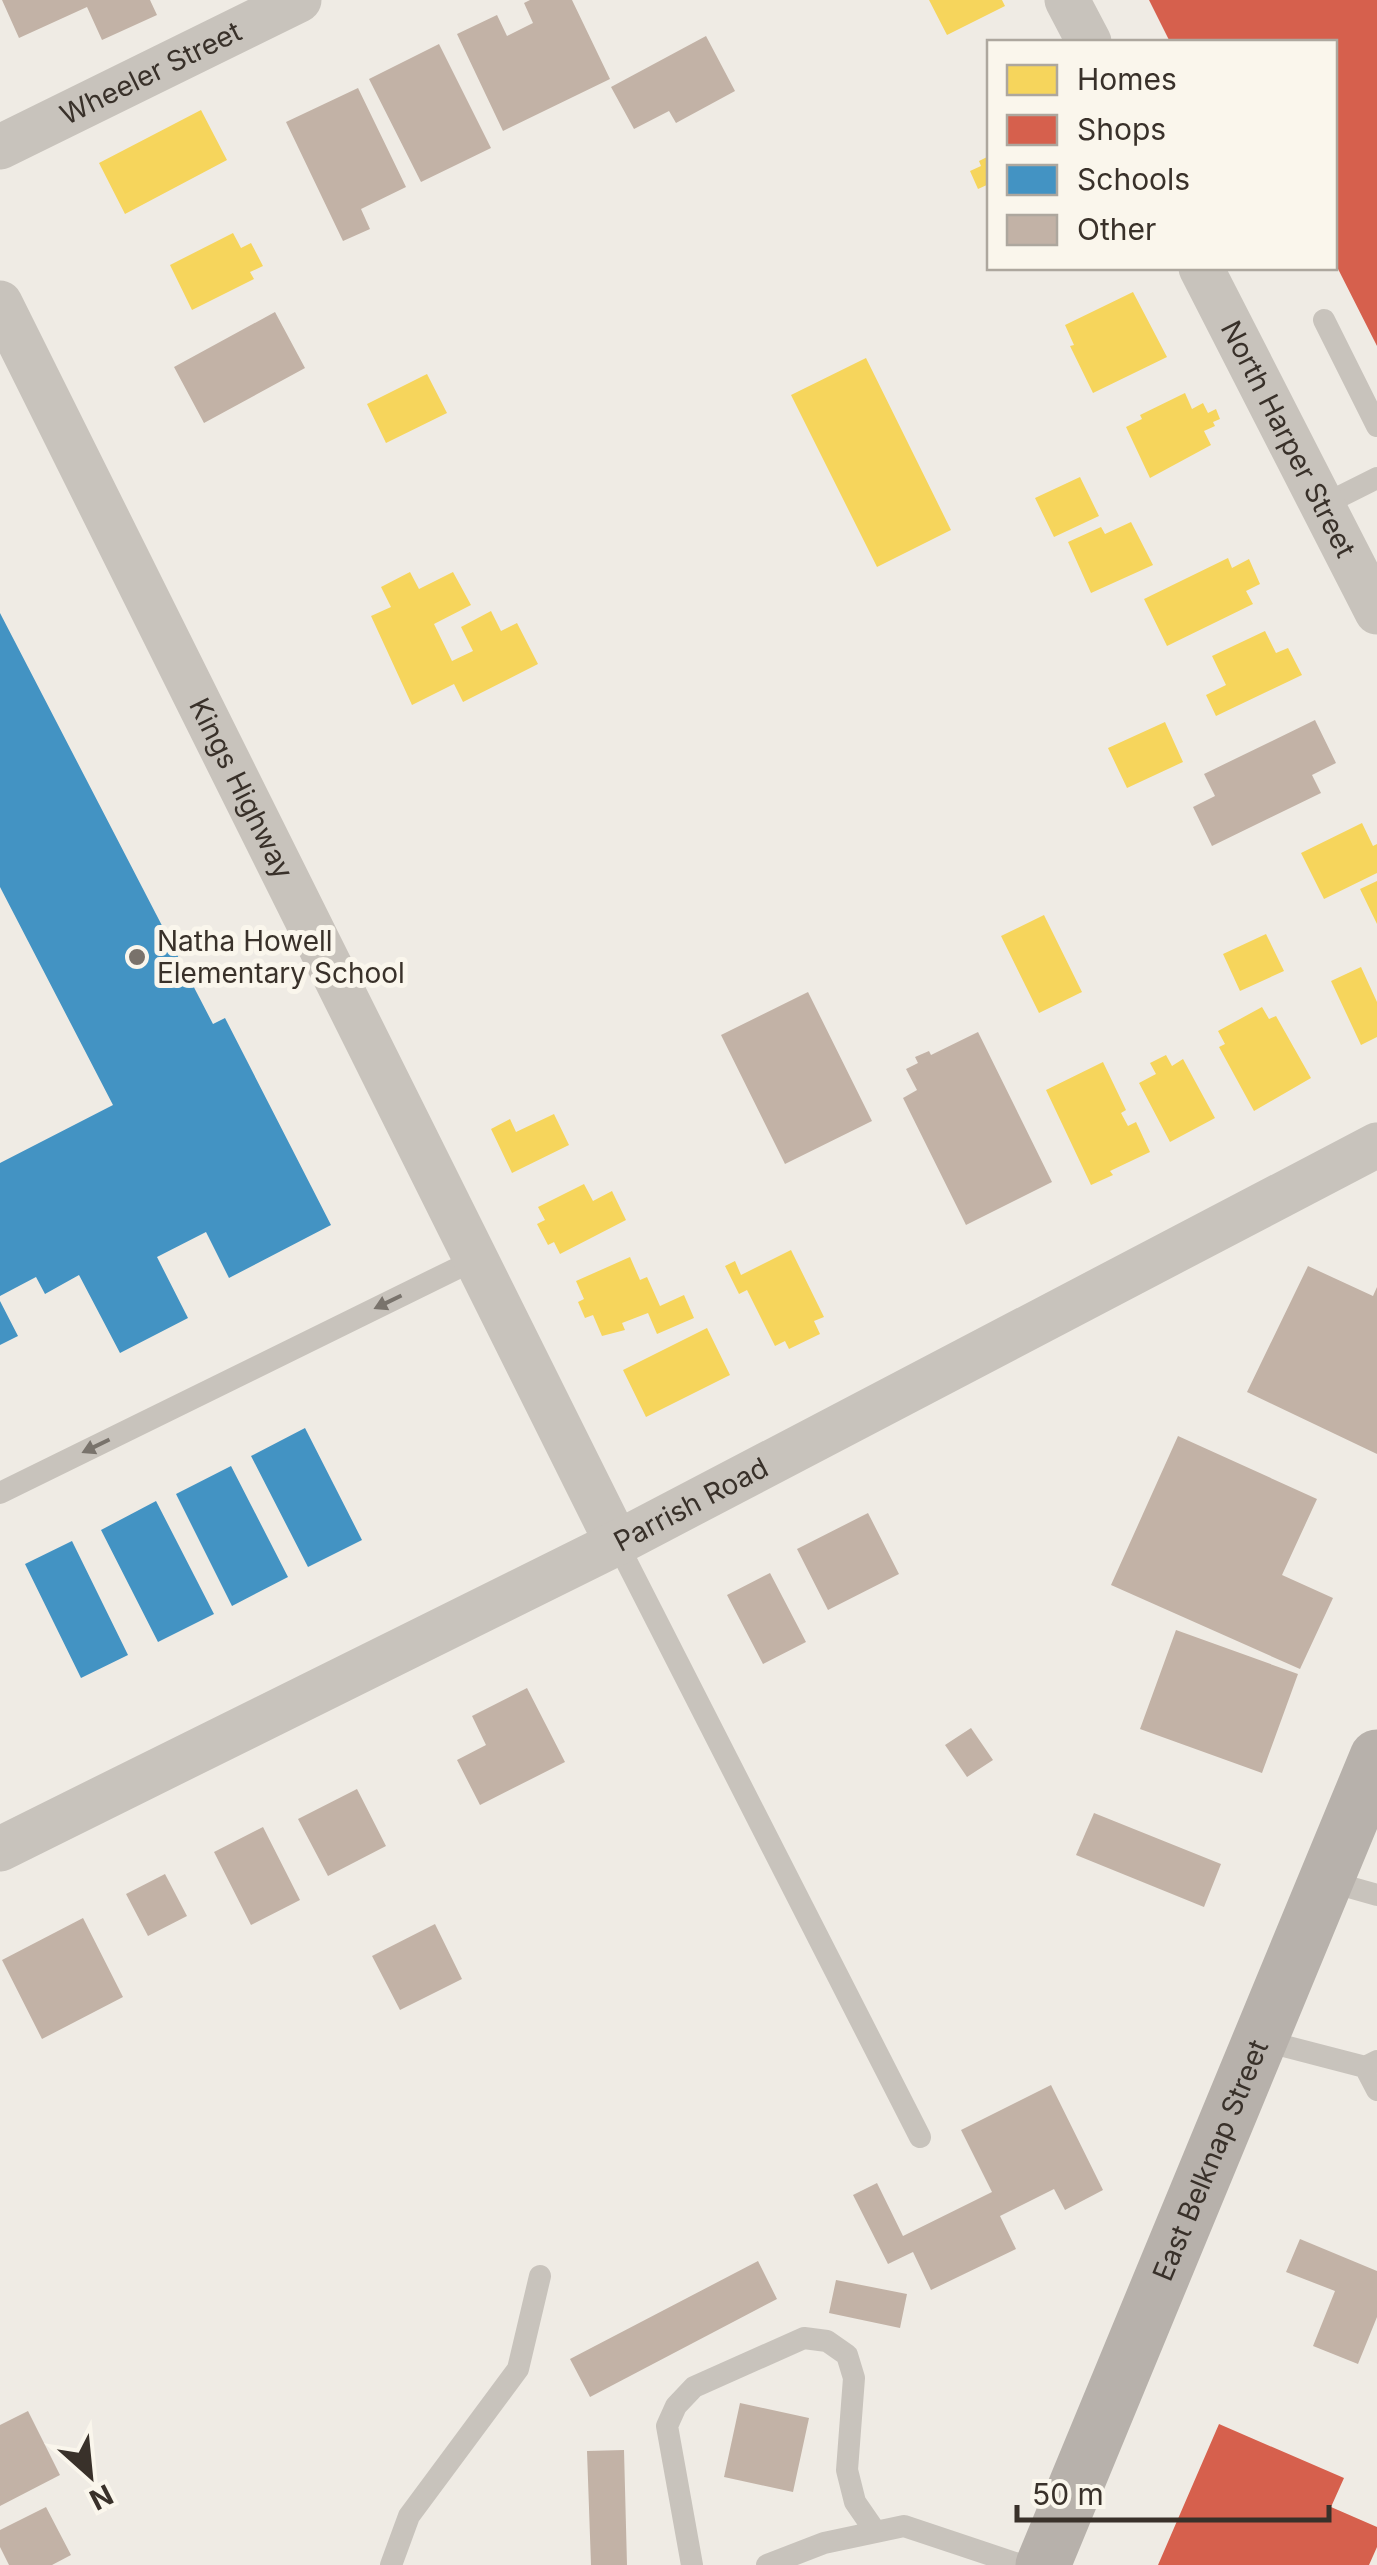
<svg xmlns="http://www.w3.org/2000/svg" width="1377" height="2565" viewBox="0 0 1377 2565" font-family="Inter,sans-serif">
  <rect width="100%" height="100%" fill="#efebe4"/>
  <path fill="#f6d55c" d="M929,0H1002L1005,6L947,35Z
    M201,110L227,160L125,214L99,163Z
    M989,156V184L978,189L970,171L981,166L979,161Z
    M233,233L241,248L251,243L263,266L250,272L254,279L192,310L170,265Z
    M1133,292L1167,357L1093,393L1070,346L1074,345L1065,325Z
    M866,358L951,530L877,567L791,395Z
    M427,374L447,413L386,443L367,404Z
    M1185,393L1192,409L1203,403L1208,413L1216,409L1220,419L1213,422L1215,426L1204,431L1211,445L1150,478L1126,427L1142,419L1140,415Z
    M1080,477L1099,516L1054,537L1035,498Z
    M1131,522L1153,565L1091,593L1068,542L1101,527L1105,534Z
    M1228,558L1232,568L1249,559L1260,584L1246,591L1253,604L1167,646L1144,599Z
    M410,572L419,589L453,572L471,605L434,624L452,661L473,651L461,627L491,611L501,631L517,623L538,664L463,702L454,684L412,705L371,616L391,607L381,587Z
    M1265,631L1276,653L1288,648L1302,675L1216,716L1206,695L1226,685L1212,656Z
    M1165,722L1183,762L1127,788L1108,748Z
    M1362,823L1373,846L1377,844V873L1324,899L1301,853Z
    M1377,881V924L1360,889Z
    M1044,915L1082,992L1039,1013L1001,936Z
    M1266,934L1284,971L1240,991L1223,954Z
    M1361,967L1377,1002V1037L1361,1045L1331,981Z
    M1262,1007L1269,1019L1276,1016L1311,1078L1254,1111L1219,1047L1225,1044L1218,1031Z
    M1166,1055L1172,1066L1183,1059L1215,1118L1170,1142L1139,1083L1156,1074L1150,1063Z
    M1103,1062L1126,1110L1121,1113L1128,1126L1136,1122L1150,1152L1110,1171L1113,1175L1091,1185L1046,1090Z
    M554,1114L569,1145L512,1173L491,1129L510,1119L516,1132Z
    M584,1184L593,1201L612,1191L626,1220L560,1254L554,1242L548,1245L537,1224L545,1220L538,1207Z
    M791,1250L824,1317L814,1321L820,1334L789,1349L785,1341L775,1346L747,1290L739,1294L725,1266L735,1261L741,1275Z
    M630,1257L640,1280L647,1277L660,1306L684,1295L694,1318L657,1334L648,1313L622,1323L625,1330L602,1336L593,1315L585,1318L578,1302L584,1299L576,1281Z
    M707,1328L730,1375L646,1417L623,1370Z"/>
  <path fill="#d6604d" d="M1149,0H1377V346L1334,261V42H1170Z
    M1219,2424L1344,2478L1331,2507L1377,2527V2547L1369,2565H1158Z"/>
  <path fill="#4393c3" d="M0,613L213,1024L225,1018L331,1225L229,1278L206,1232L157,1257L188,1318L120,1353L79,1275L45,1294L36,1277L0,1296V1163L113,1105L0,887Z
    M0,1301L18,1336L0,1345Z
    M305,1428L362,1540L308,1567L251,1456Z
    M231,1466L288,1577L232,1606L176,1494Z
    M156,1501L214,1614L158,1642L101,1530Z
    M72,1541L128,1655L81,1678L25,1564Z"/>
  <path fill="#c2b2a6" d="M2,0H150L157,15L102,40L87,7L19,38Z
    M530,0H572L610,79L503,131L457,34L497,15L507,36L533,23L524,3Z
    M706,36L735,91L676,123L669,111L634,129L611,87Z
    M439,44L491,148L421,182L369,79Z
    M358,88L406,187L361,209L370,229L343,241L286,122Z
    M275,312L305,368L204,423L174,367Z
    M1315,720L1336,763L1312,775L1321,793L1212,846L1193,807L1215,796L1204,774Z
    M808,992L872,1121L785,1164L721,1035Z
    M978,1032L1052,1182L966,1225L903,1098L917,1090L906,1069L918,1063L915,1057L929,1051L931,1055Z
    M1308,1266L1373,1296L1377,1287V1454L1247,1392Z
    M1178,1436L1317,1499L1282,1575L1333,1598L1300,1669L1111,1585Z
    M868,1513L899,1574L828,1610L797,1549Z
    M770,1573L806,1642L763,1664L727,1595Z
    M1176,1630L1298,1674L1262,1773L1140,1729Z
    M527,1688L565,1762L480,1805L457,1760L486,1745L472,1716Z
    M971,1728L993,1760L967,1777L945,1745Z
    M357,1789L386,1846L328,1876L298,1819Z
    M1094,1813L1221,1864L1204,1907L1076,1855Z
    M263,1827L300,1900L251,1925L214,1852Z
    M165,1874L187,1916L148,1936L126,1894Z
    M83,1918L123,1997L42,2039L2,1960Z
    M435,1924L462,1979L400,2010L372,1956Z
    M1051,2085L1103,2190L1065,2210L1054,2189L1000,2216L1016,2249L931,2290L913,2252L888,2264L853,2195L877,2183L903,2236L992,2192L961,2130Z
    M1300,2239L1377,2271V2317L1358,2364L1313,2346L1335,2291L1286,2272Z
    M758,2261L777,2299L590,2397L570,2359Z
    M836,2280L907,2294L900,2328L829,2313Z
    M740,2403L809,2418L793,2492L724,2477Z
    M28,2411L60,2475L0,2506V2425Z
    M624,2450L627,2565H591L587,2451Z
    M46,2507L71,2555L52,2565H9L0,2547V2530Z"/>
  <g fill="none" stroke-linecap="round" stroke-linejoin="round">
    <path stroke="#c8c3bc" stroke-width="22" d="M1324,320L1377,426
      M1321,506L1377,478
      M0,1493L476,1259
      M617,1543L920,2137
      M1324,1880L1377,1895
      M1261,2040L1365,2067L1377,2061
      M1365,2067L1377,2090
      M391,2565L409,2516L518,2369L540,2276
      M692,2565L667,2426L676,2406L694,2387L804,2338L827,2341L847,2355L854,2378L847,2470L855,2502L875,2531
      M767,2565L824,2543L904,2526L1021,2565"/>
    <g stroke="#c8c3bc" stroke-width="45">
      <path d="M1067,0L1089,42"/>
      <path id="s1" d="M0,147L299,0"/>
      <path id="s2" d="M1201,268L1377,612"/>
      <path id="s3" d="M0,303L617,1543"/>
      <path id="s4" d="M0,1849L617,1543L1377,1145"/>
    </g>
    <path stroke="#b7b1ab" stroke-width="55" id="s5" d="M1043,2565L1377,1757"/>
  </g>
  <defs><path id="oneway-solid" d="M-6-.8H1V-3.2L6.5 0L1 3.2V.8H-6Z" transform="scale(2.5)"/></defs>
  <g fill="#79736c">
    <use href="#oneway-solid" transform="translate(388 1302) rotate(154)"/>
    <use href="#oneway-solid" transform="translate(96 1446) rotate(154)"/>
  </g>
  <circle fill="#79726b" stroke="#faf6ec" stroke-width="4" cx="137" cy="957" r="10"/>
  <g text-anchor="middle" stroke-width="10" stroke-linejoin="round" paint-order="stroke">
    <g font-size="28" fill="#39312a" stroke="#faf6ec">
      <text dy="10" stroke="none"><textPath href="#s1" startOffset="168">Wheeler Street</textPath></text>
      <text dy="10" stroke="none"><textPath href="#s2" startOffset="192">North Harper Street</textPath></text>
      <text dy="10" stroke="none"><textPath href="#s3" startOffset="542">Kings Highway</textPath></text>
      <text dy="10" stroke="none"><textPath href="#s4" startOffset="772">Parrish Road</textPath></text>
      <text dy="10" stroke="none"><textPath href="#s5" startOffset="438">East Belknap Street</textPath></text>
    </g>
    <g font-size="28" fill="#39312a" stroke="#faf6ec" text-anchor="start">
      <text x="157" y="951">Natha Howell<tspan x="157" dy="32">Elementary School</tspan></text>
    </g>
  </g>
  <rect x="987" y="40" width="350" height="230" fill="#faf6ec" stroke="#ada79e" stroke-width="2.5"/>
  <rect x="1007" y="65" width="50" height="30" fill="#f6d55c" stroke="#ada79e" stroke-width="2.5"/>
  <text x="1077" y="90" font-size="30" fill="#39312a">Homes</text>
  <rect x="1007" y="115" width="50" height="30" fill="#d6604d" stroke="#ada79e" stroke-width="2.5"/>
  <text x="1077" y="140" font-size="30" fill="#39312a">Shops</text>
  <rect x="1007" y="165" width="50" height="30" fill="#4393c3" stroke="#ada79e" stroke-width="2.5"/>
  <text x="1077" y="190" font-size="30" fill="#39312a">Schools</text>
  <rect x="1007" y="215" width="50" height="30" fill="#c2b2a6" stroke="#ada79e" stroke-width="2.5"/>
  <text x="1077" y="240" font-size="30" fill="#39312a">Other</text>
  <g transform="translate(90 2475) rotate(153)" stroke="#faf6ec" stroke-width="8" paint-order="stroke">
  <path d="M0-8L18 38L0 25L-18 38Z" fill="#39312a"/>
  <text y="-15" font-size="28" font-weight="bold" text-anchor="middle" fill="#39312a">N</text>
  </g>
  <path d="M1017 2505v15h312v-15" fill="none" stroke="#39312a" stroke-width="5"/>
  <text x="1032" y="2505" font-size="30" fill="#39312a" stroke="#faf6ec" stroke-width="8" paint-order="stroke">50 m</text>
</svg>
